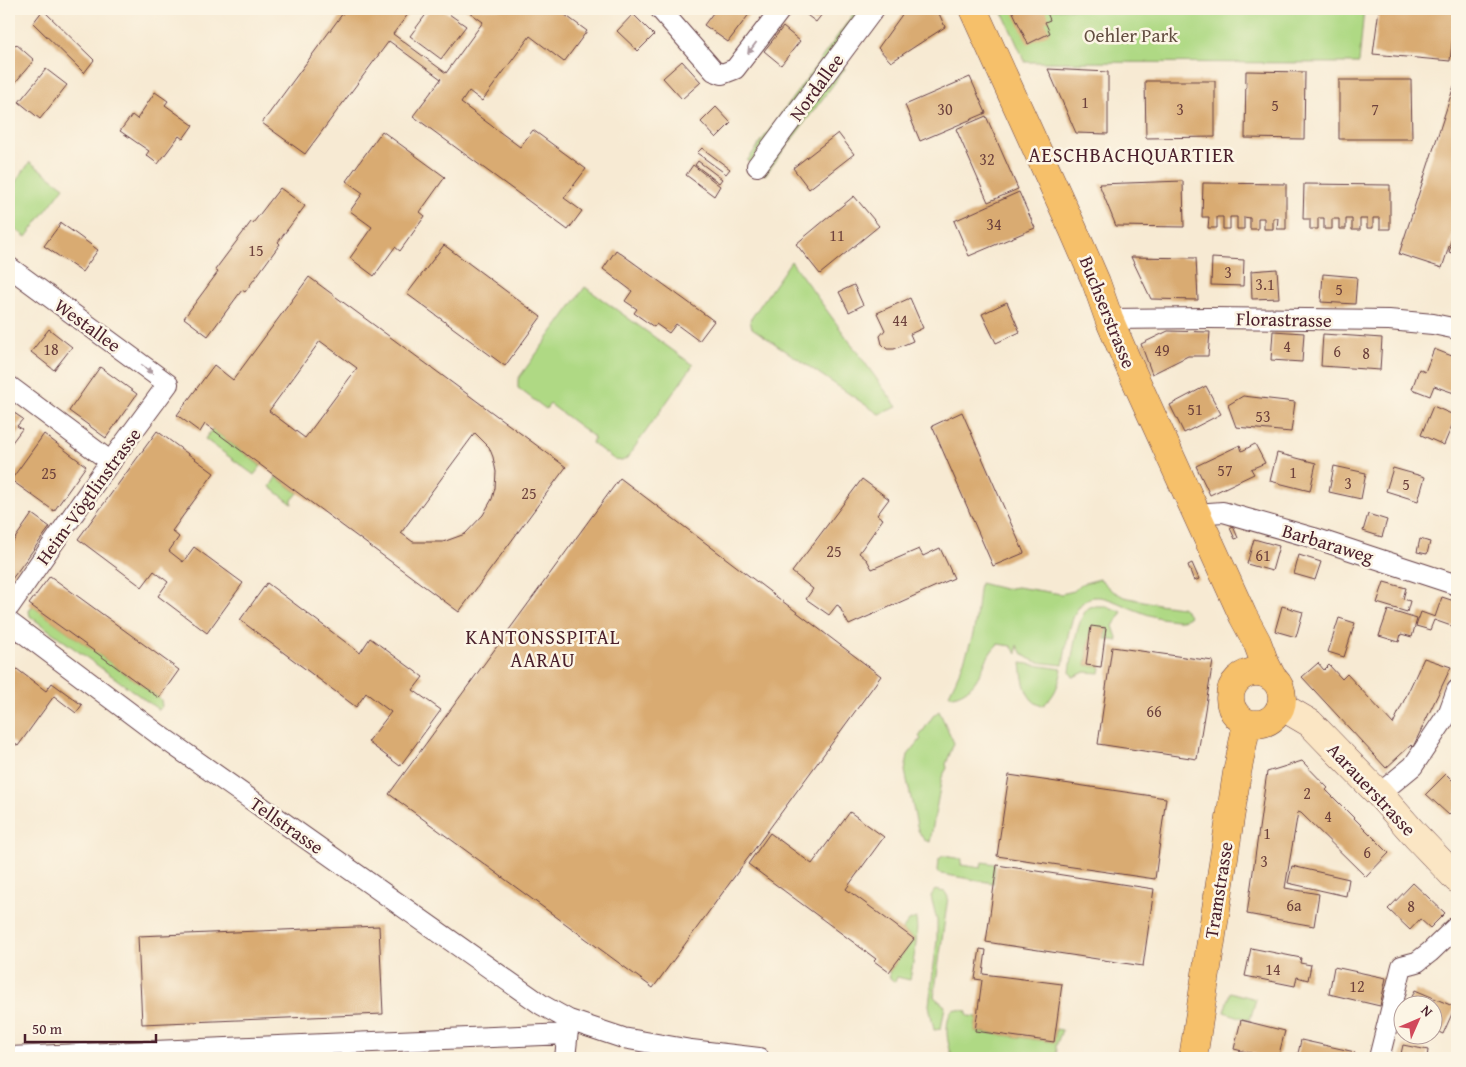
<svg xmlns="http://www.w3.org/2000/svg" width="1466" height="1067" viewBox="0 0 1466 1067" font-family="'Gentium Book Plus',serif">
  <rect width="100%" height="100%" fill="#fcf5e5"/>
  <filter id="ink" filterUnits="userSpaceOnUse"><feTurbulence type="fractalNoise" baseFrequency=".02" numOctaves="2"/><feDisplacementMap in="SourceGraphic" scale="10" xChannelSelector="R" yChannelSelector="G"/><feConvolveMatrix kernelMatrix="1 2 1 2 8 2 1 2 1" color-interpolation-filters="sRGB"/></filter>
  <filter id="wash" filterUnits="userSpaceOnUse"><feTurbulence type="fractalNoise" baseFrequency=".0096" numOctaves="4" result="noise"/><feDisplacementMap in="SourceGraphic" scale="20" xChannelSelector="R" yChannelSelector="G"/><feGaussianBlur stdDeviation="1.12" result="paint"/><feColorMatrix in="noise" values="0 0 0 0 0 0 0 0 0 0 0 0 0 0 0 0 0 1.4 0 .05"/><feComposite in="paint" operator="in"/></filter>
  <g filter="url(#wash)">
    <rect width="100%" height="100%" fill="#f7ead3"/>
    <path fill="#afd984" stroke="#7c7c58" d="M857,9H866L753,164L747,161Z
      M1001,9H1364L1359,63L1025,62Z
      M841,62L845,69L765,175L761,172Z
      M30,162L64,187L26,237L9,224V191Z
      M791,261L897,407L879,414L752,328L750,320Z
      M585,287L693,365L627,458L622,461L615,460L592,443L594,437L550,404L546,409L518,388V379Z
      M212,429L261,466L254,475L205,439Z
      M276,477L298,493L292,500V504L270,487Z
      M1100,579L1111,590L1124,597L1158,604L1181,607L1185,610L1190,616C1183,622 1176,620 1168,619C1154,618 1141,612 1128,607C1118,603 1109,598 1099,597C1070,594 1067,644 1063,665C1044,662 1026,665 1017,645V654L1011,646L998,644C979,661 984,687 954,696L949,694C958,676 966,657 972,638C977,620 977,601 980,583L1004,589L1017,587L1061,594L1074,591L1081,584Z
      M32,606L159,698L161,700L162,706L159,710L35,620L30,616L29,611Z
      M1098,606H1106L1122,612L1113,626L1118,641L1106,639L1107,628L1091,627L1086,665L1101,667L1100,673L1085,672L1073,677L1070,672C1072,658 1077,614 1090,607C1093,606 1096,606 1098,606Z
      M1021,663L1062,669C1059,684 1055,697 1042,706C1024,700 1023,679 1021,663Z
      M939,711L954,743L946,764L947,768L942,777L930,842L924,840L918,830L905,771L908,755L921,739L919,737L933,716Z
      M943,856L962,859L961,865L981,868L982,862L995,864L993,883L941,874L938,871L939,859Z
      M935,890L945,892L948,897L934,997L945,1006L941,1029L934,1030L929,1005L937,940V921L931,896Z
      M916,918C919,938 913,961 910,980L897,977L895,982L890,978L889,972L914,939L902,930L909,921Z
      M1230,992L1256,999L1250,1020L1224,1012Z
      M956,1009L966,1011L968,1016L977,1017L975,1031L1054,1042L1056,1029L1062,1030L1056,1046L1057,1052L1051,1058H953C947,1043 944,1027 951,1011Z"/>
    <g id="blocks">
      <path fill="#d9ab72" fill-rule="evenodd" d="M346,9H412L393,34L446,73L483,22L465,9H557L587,31L564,62L530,36L482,101L469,91L461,103L520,147L533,130L586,169L564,198L582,211L568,230L413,116L441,79L389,41L305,154L262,123Z
        M430,9H442L466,26L441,59L410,36Z
        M716,9H753L728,42L704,25Z
        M799,9H826L816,22Z
        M906,9H937L945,27L891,62L878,48Z
        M1015,9H1039L1041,13L1046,10L1050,20L1045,22L1050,33L1028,44L1012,10Z
        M1379,9H1456L1450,61L1373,54Z
        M43,10L94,60L84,73L33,23Z
        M633,14L654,35L638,51L617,31Z
        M783,27L800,41L781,65L764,51Z
        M16,44L34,60L9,90V52Z
        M682,61L701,82L682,99L663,78Z
        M46,69L67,85L40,119L19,102Z
        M1048,69L1108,72V134L1076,133Z
        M1246,71L1305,72L1304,139L1245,138Z
        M970,77L986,113L920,141L905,105Z
        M1339,80H1411L1412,139H1339Z
        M1145,81H1215V137L1146,138Z
        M1457,82V222L1442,268L1399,254L1454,86Z
        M155,92L168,101L165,105L193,125L183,139L179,136L158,164L146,155L149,151L120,131L132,115L137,119Z
        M716,107L731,123L716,138L701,122Z
        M986,116L1018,189L988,202L956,129Z
        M382,131L445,177L420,212L425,216L400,251L395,247L374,276L350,258L372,227L350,211L363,193L346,181Z
        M838,133L854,154L809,189L793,168Z
        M702,148L730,169L726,174L697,153Z
        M698,161L722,179L719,183L695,165Z
        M693,165L720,186L714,196L686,175Z
        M1183,181L1184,227L1116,226L1099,184Z
        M1203,183L1286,184V229H1277L1278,218H1273V229H1264V218H1258V229H1250V218L1244,217V229H1237V217H1230V229H1223V217H1217V228H1208L1209,217H1202Z
        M1304,184L1390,185V229H1380V218H1373V228H1367V219H1360V230H1352V219H1346V229H1339V219H1332V229H1324V218H1318V229H1310V219H1303Z
        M280,188L305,206L278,242L280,244L245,292L242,290L208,336L184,318L218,272L215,270L251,222L253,223Z
        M1019,192L1035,228L969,256L954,221Z
        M854,196L879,226L820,274L796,244Z
        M61,223L98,250L82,272L44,246Z
        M1457,228V255L1449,252Z
        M444,245L541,317L505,366L407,294Z
        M616,250L714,321L699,341L676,324L669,333L656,324L654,327L634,313L637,309L625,301L632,291L603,269Z
        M1131,257L1196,258L1198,300L1151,299Z
        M1212,258L1244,260L1243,286L1211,285Z
        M1277,269L1279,298L1252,299L1251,271Z
        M1323,274L1357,277L1355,304L1321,302Z
        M309,277L566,467L459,612L205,424L200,432L177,415L214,365L233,380ZM320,341L357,368L305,438L269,411ZM475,433L489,447L493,457L496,472L495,488L492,499L483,515L465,534L443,542H413L401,533Z
        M854,285L863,305L849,312L839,292Z
        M910,298L923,328L910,334L913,341L894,349H887L882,344L880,336L885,330L877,313Z
        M1007,302L1020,332L996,343L982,314Z
        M49,329L72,347L54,370L31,352Z
        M1168,331L1210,332L1208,356H1188L1152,374L1141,344Z
        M1273,331L1304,333L1302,362L1271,360Z
        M1323,334L1382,338L1380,370L1321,366Z
        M1434,349L1457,358V394L1434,386L1430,396L1412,389L1419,369L1425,372Z
        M100,367L137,394L106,438L69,411Z
        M1206,386L1221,414L1184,433L1170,405Z
        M1243,396L1295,402L1291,432L1236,427L1228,405Z
        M1433,406L1456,416L1444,445L1421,435Z
        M10,410L23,419L17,426L22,429L10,445L9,444V412Z
        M962,412L1024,553L993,566L932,426Z
        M157,431L214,473L172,531L179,537L169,551L183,562L194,547L243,583L207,633L158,596L168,582L154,571L142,587L78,539Z
        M44,434L86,466L54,511L11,480Z
        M1255,444L1265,463L1251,469L1254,474L1210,495L1196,466L1240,445L1242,451Z
        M1277,453L1316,463L1310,491L1270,481Z
        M1334,466L1366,473L1361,499L1329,492Z
        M1393,468L1425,477L1418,501L1386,491Z
        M620,478L881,676L653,988L389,794Z
        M862,479L889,499L877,515L883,519L859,553L867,560L872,569L919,549L923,556L940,548L954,578L849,625L839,606L837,605L829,615L806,599L813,589L792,572Z
        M32,514L50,527L9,583V547Z
        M1368,514L1387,520L1382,537L1363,531Z
        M1233,526L1238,538L1235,539L1230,528Z
        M1254,539L1279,546L1272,571L1247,564Z
        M1420,539L1430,542L1427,554L1417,552Z
        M1299,555L1321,562L1315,580L1294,574Z
        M1192,563L1199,579L1194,581L1188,565Z
        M50,576L179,670L159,698L29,604Z
        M1384,582L1406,588L1403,599L1410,601L1407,612L1377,603Z
        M267,583L360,653L370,638L423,677L413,690L441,710L400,766L368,742L391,712L366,693L356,707L240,620Z
        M1442,597L1457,602V628L1434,620L1430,630L1416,626L1421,612L1435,617Z
        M1282,606L1303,612L1296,637L1275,631Z
        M1388,610L1417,619L1412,637L1401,634L1399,642L1379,636Z
        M1339,618L1355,623L1344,657L1328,652Z
        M1091,626L1106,628L1101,667L1086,665Z
        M1112,647L1213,661L1197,759L1098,744Z
        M1424,658L1451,667L1413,747L1411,745L1386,768L1302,677L1318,663L1324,670L1329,665L1342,679L1347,674L1393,724Z
        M9,663L46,691L52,683L82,705L76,713L54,696L18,746L9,739Z
        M1302,761L1328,788L1326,790L1389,853L1366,877L1301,813L1298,812L1285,888L1319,894L1314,926L1247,914L1267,772Z
        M1446,774L1457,785V807L1449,815L1426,794Z
        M1009,775L1166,798L1155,879L997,856Z
        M850,812L884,837L846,889L914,939L889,972L874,961L876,959L748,864L770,833L812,864Z
        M997,865L1154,889L1143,966L986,942Z
        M1292,866L1349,879L1346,896L1288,883Z
        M1413,883L1445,913L1430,928L1420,919L1410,930L1388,909Z
        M379,926L383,1014L142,1024L138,936Z
        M1251,948L1301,958L1300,963L1311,965L1308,980L1297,977L1295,986L1245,976Z
        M980,949L986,950L983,974L1062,984L1054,1042L975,1031L982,980L975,979Z
        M1334,967L1386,978L1380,1006L1329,994Z
        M1415,990L1455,1007L1443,1034L1434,1030V1004H1409Z
        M1241,1020L1285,1031L1278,1058H1271L1234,1049Z
        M1301,1040L1355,1052L1354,1058H1297Z
        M1403,1045L1428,1050L1427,1058H1400Z"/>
    </g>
  </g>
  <g filter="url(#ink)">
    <use href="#blocks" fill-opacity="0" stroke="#643d44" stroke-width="1"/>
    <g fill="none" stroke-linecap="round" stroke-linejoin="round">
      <defs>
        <path id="minor" d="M660,9L714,71L722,74L735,69L781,9
          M757,166L874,9
          M9,267L168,384L100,476L9,607
          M1109,319L1210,318L1389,320L1433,324L1457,329
          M9,386L111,462
          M1197,516L1209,513L1223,512L1314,538L1457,585
          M9,622L158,734L542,1005L569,1020L623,1038L691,1050L759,1058
          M1379,794L1413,766L1449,712L1457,690
          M9,1057L567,1034
          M565,1058L569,1021
          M1379,1058L1402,966L1417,962L1430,952L1457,926"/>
        <path id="secondary" d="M1281,706L1310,723L1379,794L1416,836L1457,879"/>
        <path id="primary" d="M973,9L1073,229L1096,282L1109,319L1127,361L1243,616L1257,642L1264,661L1272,677
          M1230 698a26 26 0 1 1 52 0a26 26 0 1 1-52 0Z
          M1193,1058L1237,773L1247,723"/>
      </defs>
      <use href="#minor" stroke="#643d44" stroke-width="22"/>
      <use href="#secondary" stroke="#643d44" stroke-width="29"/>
      <use href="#primary" stroke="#643d44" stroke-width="29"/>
      <use href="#minor" stroke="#fff" stroke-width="20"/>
      <use href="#secondary" stroke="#fbe6c4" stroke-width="28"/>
      <use href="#primary" stroke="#f6c06b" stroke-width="28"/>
    </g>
    <defs><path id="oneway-solid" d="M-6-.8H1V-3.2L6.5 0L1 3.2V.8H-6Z" transform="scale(1.25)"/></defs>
    <g fill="#ae9aa0">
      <use href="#oneway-solid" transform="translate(752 48) rotate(127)"/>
      <use href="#oneway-solid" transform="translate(147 369) rotate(37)"/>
    </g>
  </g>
  <g text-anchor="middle" stroke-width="5" stroke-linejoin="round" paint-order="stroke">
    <g font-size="16" fill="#6e423d">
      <text x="1085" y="108">1</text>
      <text x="1275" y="111">5</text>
      <text x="945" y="115">30</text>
      <text x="1180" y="115">3</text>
      <text x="1375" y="115">7</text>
      <text x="987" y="165">32</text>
      <text x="994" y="230">34</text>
      <text x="837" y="241">11</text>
      <text x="256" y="256">15</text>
      <text x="1228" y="278">3</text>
      <text x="1265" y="290">3.1</text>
      <text x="1339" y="295">5</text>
      <text x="900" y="326">44</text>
      <text x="1287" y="352">4</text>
      <text x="51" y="355">18</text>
      <text x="1162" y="356">49</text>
      <text x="1337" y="357">6</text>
      <text x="1366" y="359">8</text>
      <text x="1195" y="415">51</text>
      <text x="1263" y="422">53</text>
      <text x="1225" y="476">57</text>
      <text x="1293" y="478">1</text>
      <text x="49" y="479">25</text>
      <text x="1348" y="489">3</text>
      <text x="1406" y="490">5</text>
      <text x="529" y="499">25</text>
      <text x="834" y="557">25</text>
      <text x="1263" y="561">61</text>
      <text x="1154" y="717">66</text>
      <text x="1307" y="799">2</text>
      <text x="1328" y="822">4</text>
      <text x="1267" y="839">1</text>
      <text x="1367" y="858">6</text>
      <text x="1264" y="867">3</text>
      <text x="1294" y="911">6a</text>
      <text x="1411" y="912">8</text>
      <text x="1273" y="975">14</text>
      <text x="1357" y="992">12</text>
    </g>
    <g font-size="19" fill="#634e41" stroke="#fcf5e5">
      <text x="1131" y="42">Oehler Park</text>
    </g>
    <g font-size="19" fill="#4a1f2b" stroke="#fcf5e5">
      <text transform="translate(816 87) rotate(-54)" y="7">Nordallee</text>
      <text transform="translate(1108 312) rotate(68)" y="7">Buchserstrasse</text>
      <text transform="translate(1284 319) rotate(1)" y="7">Florastrasse</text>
      <text transform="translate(88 325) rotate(36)" y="7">Westallee</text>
      <text transform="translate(88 496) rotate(-54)" y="7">Heim-Vögtlinstrasse</text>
      <text transform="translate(1328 543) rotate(17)" y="7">Barbaraweg</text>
      <text transform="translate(1372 789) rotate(47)" y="7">Aarauerstrasse</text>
      <text transform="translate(287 825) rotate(35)" y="7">Tellstrasse</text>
      <text transform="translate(1218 890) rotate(-81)" y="7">Tramstrasse</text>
    </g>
    <g font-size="20" letter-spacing="1" fill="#4a1f2b" stroke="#fcf5e5">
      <text x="1132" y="162">AESCHBACHQUARTIER</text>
      <text x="543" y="644">KANTONSSPITAL<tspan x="543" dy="23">AARAU</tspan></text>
    </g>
  </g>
  <rect width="1466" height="1067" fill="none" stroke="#fcf5e5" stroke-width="30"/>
  <g transform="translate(1418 1020) rotate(45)"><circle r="24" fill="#fcf5e5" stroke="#b59f9b"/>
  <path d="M0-4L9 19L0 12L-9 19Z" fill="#d1495b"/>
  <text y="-8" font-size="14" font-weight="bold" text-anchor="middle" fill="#4a1f2b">N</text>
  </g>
  <path d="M25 1034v8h131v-8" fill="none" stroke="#4a1f2b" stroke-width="2.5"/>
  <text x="32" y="1034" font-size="15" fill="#4a1f2b" stroke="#fcf5e5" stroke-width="4" paint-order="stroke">50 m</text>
</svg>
